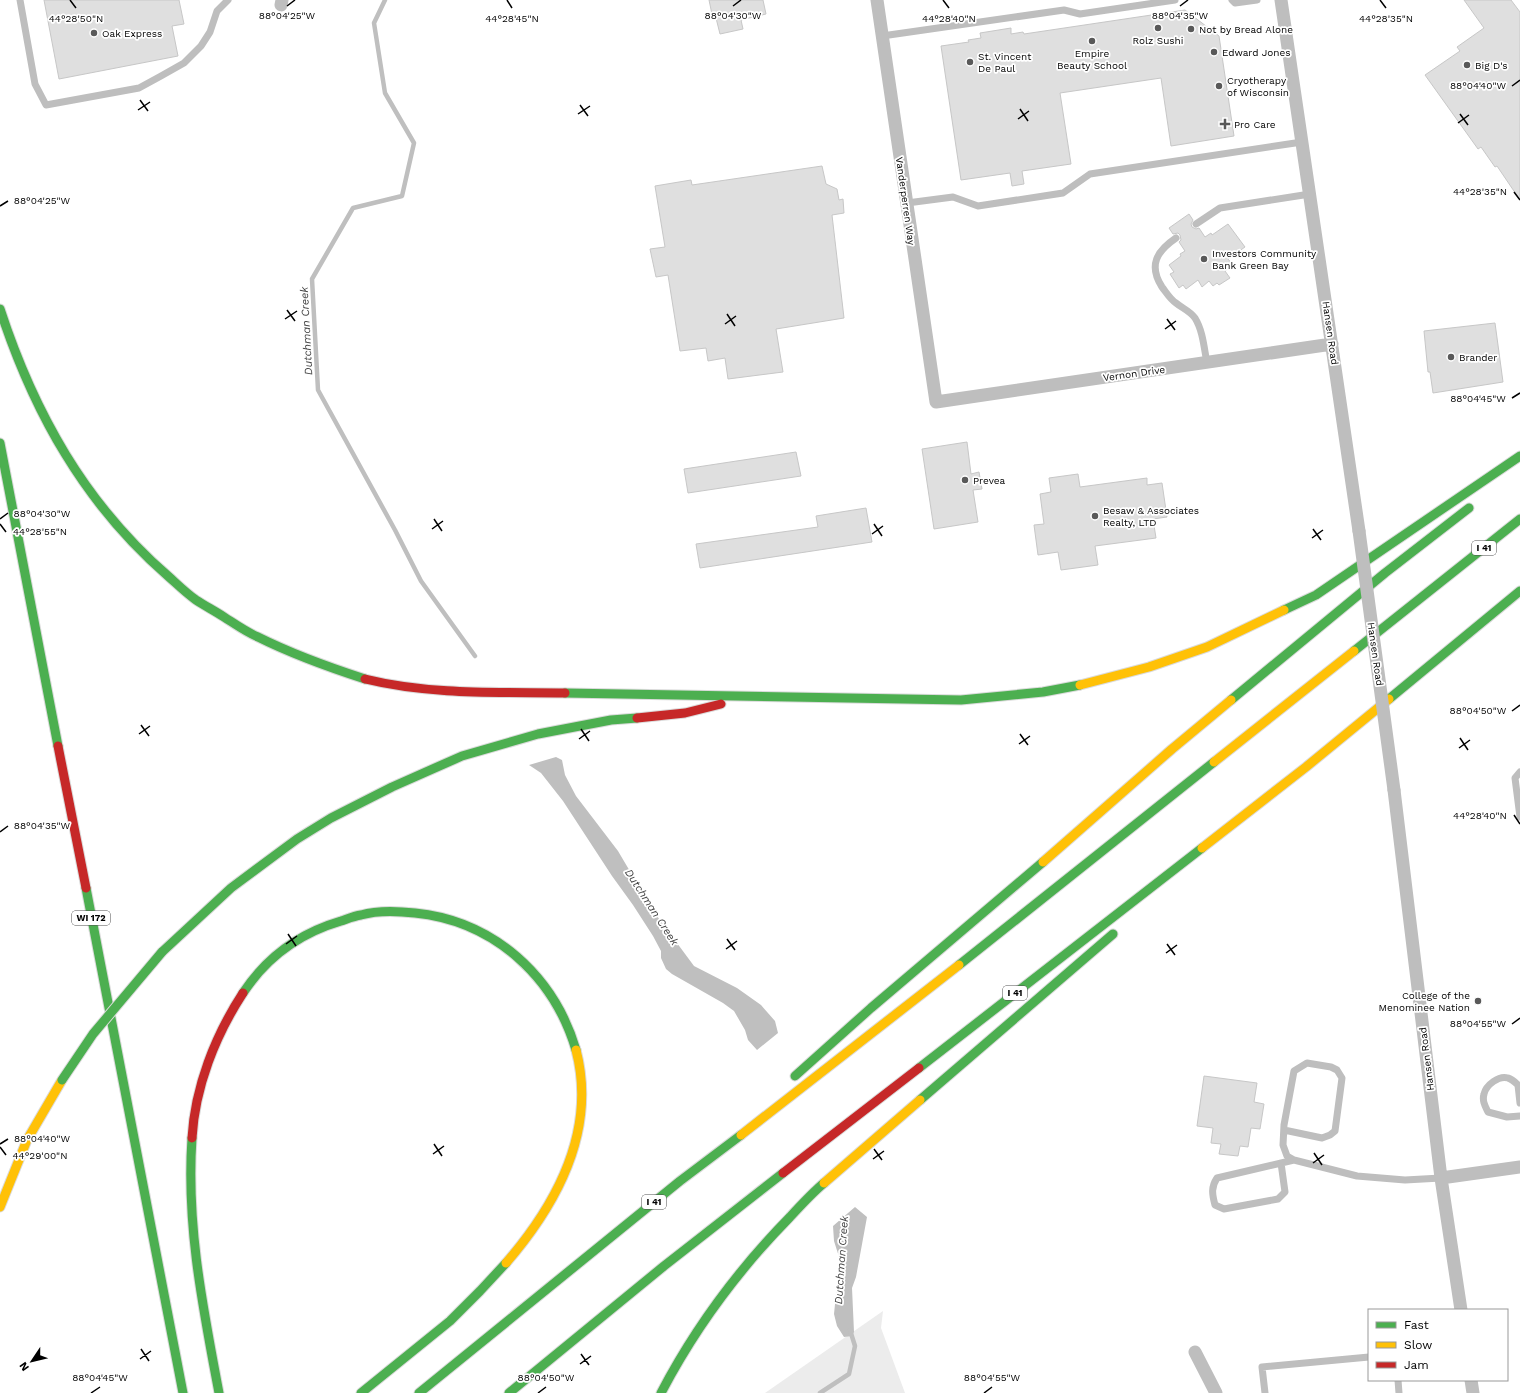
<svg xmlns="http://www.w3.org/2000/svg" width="1520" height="1393" viewBox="0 0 1520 1393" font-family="'Work Sans',sans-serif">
  <rect width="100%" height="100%" fill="#fff"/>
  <path fill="#ececec" d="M883,1311L881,1328L905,1393H765Z"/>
  <path fill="#bfbfbf" d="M556,757L562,760L565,775L576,796L618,851L654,912L694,966L737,988L761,1005L775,1021L778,1033L757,1050L748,1040L745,1030L734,1011L723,1003L672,974L666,969L661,958V951L653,936L633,905L612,876L563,801L541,773L529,765Z
    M855,1207L867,1217L856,1277L852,1288L854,1332L852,1336L844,1337L837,1326L834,1314L838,1275L841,1263L834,1241L833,1226Z"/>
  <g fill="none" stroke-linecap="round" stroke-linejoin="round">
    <path stroke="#bfbfbf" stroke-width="4.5" d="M385,0L374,23L385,93L414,143L402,196L353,208L312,279L318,390L395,530L421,581L475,656
      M820,1393L849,1374L855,1346L850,1330"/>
  </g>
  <path fill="#dfdfdf" stroke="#c7c7c7" d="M44,0H179L184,24L172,26L178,56L59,79Z
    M709,0H763L766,14L741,20L743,29L720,34L716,18L713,19Z
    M1464,0H1511L1520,12V200L1497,166L1495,167L1481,147L1478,149L1425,75L1460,51L1457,47L1484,28Z
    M1185,10L1219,36L1234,136L1171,146L1161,78L1060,93L1071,164L1022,171L1024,184L1012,186L1010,173L961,180L941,46L969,42L968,40L981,38L980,33L1011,28V34L1023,32L1024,34Z
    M822,166L826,184L837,189L839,200L843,199L844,213L832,215L844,318L776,329L783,372L728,379L725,358L708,361L706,348L680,351L668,275L656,277L650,249L665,247L655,186L691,180L692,185Z
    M1189,214L1193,220L1191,224L1192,227L1196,229L1199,228L1205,237L1211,233L1212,235L1228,224L1245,247L1228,259L1233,265L1225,271L1230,278L1219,285L1217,283L1213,286L1209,281L1202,287L1198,280L1186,289L1183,285L1179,288L1170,274L1174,272L1169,265L1181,256L1180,254L1185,251L1179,242L1181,240L1180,235L1178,233L1173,234L1169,228Z
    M1495,323L1503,382L1433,393L1430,372H1428L1424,331Z
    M967,442L971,474L979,472L982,489L973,490L978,522L934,529L922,449Z
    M796,452L801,476L688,493L684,469Z
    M1078,474L1080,487L1147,478V485L1162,483L1167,517L1153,519L1156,538L1095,546L1098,565L1061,570L1058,552L1038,555L1034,525L1044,524L1040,494L1051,492L1049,478Z
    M866,508L872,542L700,568L696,544L818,527L816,516Z
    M1204,1076L1257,1083L1254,1102L1264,1104L1260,1129L1251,1128L1248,1147L1240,1146L1238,1156L1219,1154L1221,1144L1211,1143L1213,1128L1197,1126Z"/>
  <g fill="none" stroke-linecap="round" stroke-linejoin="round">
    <defs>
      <path id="fast" d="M0,309C34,413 85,504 168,576C177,584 186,593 196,600C205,606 215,611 224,617C235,624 246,632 258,637C292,654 328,667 365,679
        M0,443L58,746
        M1284,610L1316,595L1520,456
        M1354,651L1520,519
        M565,693L961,700L1043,692L1080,685
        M1389,699L1520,591
        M1231,700L1385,573L1469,508
        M86,888L183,1393
        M162,952L231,888L297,839L331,818L392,787L462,756L538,734L611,720L637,718
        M959,965L1214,762
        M243,993C266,958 300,933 341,921C347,919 354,916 361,915C378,910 398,911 415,913C494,921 554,976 576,1050
        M919,1068L1202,848
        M795,1076L871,1008L1043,862
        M920,1100L1113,934
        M192,1138C186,1225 203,1308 219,1393
        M361,1393L450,1321L480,1291L506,1263
        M419,1393L680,1181L741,1135
        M509,1393L664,1266L783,1173
        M661,1393C695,1328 739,1269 790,1217C801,1205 812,1193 824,1183"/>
      <path id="slow" d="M1080,685L1149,667L1207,647L1284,610
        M1214,762L1354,651
        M1202,848L1306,767L1389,699
        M1043,862L1172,749L1231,700
        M741,1135L959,965
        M824,1183L920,1100
        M0,1207L27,1140L62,1080
        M506,1263C557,1204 597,1130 576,1050"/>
      <path id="jam" d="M365,679C430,695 499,692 565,693
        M637,718L685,713L721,704
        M58,746L86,888
        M192,1138C195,1087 215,1036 243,993
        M783,1173L919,1068"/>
    </defs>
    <use href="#fast" stroke="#dbdbdb" stroke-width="11"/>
    <use href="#slow" stroke="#dbdbdb" stroke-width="11"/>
    <use href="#jam" stroke="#dbdbdb" stroke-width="11"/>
    <path stroke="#bebebe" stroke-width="7" d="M20,0L35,84L46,105L139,88L161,76L184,63L201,46L210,32L217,11L228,0
      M1232,0L1235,3L1257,0
      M882,36L1064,10L1080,14L1175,0
      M907,203L953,197L978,206L1063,193L1090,174L1302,142
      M1196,224L1220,208L1310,194
      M1176,238C1157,251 1148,265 1162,287C1166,292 1170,299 1176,303C1182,308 1190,311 1195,318C1203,331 1204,348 1207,363
      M1520,772L1515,778L1520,817
      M1520,1103L1518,1085C1516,1083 1512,1079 1508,1078C1499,1075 1486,1085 1484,1094C1482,1101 1485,1106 1488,1112L1507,1117L1520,1116
      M1284,1130L1322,1138L1330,1135L1335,1131L1342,1078L1337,1070L1331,1067L1307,1063L1294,1071L1284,1125L1283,1145L1287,1156L1294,1160L1357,1176L1405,1180L1441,1178
      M1281,1163L1285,1192L1278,1199L1224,1209L1215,1205C1212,1194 1211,1187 1217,1178L1294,1160
      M1398,1380L1399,1393
      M1265,1393L1262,1367L1369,1357"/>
    <path stroke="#bebebe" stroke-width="13" d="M877,0L936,402L1332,344
      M1281,0L1359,531
      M281,5L282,0
      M1394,790L1441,1178L1461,1310
      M1441,1178L1520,1167
      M1195,1352L1216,1393
      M1471,1380L1473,1393"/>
    <use href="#fast" stroke="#4caf50" stroke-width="9"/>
    <use href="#slow" stroke="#ffc107" stroke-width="9"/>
    <use href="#jam" stroke="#c62828" stroke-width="9"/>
    <defs>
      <path id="fast-bridge" d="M62,1080L93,1034L162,952"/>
    </defs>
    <use href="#fast-bridge" stroke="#dbdbdb" stroke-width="11" stroke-linecap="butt"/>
    <path stroke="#bebebe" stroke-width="13" d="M1359,531L1394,790"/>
    <use href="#fast-bridge" stroke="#4caf50" stroke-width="9"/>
  </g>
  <path fill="none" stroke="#000" stroke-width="1.5" d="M70,0L76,8M507,0L512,8M943,0L949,8M1380,0L1386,8M287,6L295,0M733,6L741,0M1180,6L1188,0M1512,86L1520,80M140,100L148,111M580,105L588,116M1020,109L1028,121M138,110L150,102M578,114L590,106M1460,114L1468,125M1018,119L1029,111M1458,123L1469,115M1514,192L1520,200M0,206L8,201M287,310L295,321M727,314L735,326M285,319L297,311M1167,319L1175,330M725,324L736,316M1165,329L1176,321M1512,398L1520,393M0,519L8,513M434,519L442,531M0,524L6,532M874,524L882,536M432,529L443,521M1313,529L1321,540M872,534L883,526M1312,538L1323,530M1512,711L1520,705M141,725L149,736M581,729L589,741M139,734L150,726M1020,734L1028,745M1460,738L1468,750M579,739L590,731M1019,744L1030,736M1459,748L1470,740M1514,815L1520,824M0,832L8,826M288,934L296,946M727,939L735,950M286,944L297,936M1167,944L1175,955M726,949L737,941M1166,953L1177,945M1512,1024L1520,1018M0,1144L8,1139M434,1144L442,1156M0,1147L6,1155M874,1149L882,1160M1314,1153L1322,1165M433,1154L444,1146M873,1159L884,1151M1313,1163L1324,1155M141,1349L149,1361M581,1354L589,1365M140,1359L151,1351M580,1364L591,1356M91,1393L100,1387M538,1393L546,1387M984,1393L992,1387"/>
  <g fill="#595959" stroke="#fff" stroke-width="1.5">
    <circle cx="1158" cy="28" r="4"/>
    <circle cx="1191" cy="29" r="4"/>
    <circle cx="94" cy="33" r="4"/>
    <circle cx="1092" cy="41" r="4"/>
    <circle cx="1214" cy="52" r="4"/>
    <circle cx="970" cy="62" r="4"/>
    <circle cx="1467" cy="65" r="4"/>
    <circle cx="1219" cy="86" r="4"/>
    <path d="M1223 118h4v4h4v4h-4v4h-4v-4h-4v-4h4z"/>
    <circle cx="1204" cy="259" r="4"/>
    <circle cx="1451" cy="357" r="4"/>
    <circle cx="965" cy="480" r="4"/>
    <circle cx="1095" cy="516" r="4"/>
    <circle cx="1478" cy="1001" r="4"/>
  </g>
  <g text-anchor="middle" stroke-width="3.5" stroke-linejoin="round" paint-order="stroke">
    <g fill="#fff" stroke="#4c4c4c" stroke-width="1">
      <rect x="1472" y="541" width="24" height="14" rx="3"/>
      <rect x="72" y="911" width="38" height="14" rx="3"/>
      <rect x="1003" y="986" width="24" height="14" rx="3"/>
      <rect x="642" y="1195" width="24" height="14" rx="3"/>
    </g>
    <g font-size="9" font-weight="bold" fill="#000">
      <text x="1484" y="551">I 41</text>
      <text x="91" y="921">WI 172</text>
      <text x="1015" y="996">I 41</text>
      <text x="654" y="1205">I 41</text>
    </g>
    <g font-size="10" fill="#000" stroke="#fff" text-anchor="start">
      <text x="1199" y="33">Not by Bread Alone</text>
      <text x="102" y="37">Oak Express</text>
      <text x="1158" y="44" text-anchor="middle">Rolz Sushi</text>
      <text x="1222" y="56">Edward Jones</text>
      <text x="1092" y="57" text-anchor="middle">Empire<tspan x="1092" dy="12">Beauty School</tspan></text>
      <text x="978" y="60">St. Vincent<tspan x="978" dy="12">De Paul</tspan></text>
      <text x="1475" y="69">Big D's</text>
      <text x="1227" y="84">Cryotherapy<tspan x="1227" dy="12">of Wisconsin</tspan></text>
      <text x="1234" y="128">Pro Care</text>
      <text x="1212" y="257">Investors Community<tspan x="1212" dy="12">Bank Green Bay</tspan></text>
      <text x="1459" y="361">Brander</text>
      <text x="973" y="484">Prevea</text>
      <text x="1103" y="514">Besaw &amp; Associates<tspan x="1103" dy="12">Realty, LTD</tspan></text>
      <text x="1470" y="999" text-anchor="end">College of the<tspan x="1470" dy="12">Menominee Nation</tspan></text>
    </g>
    <g font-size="10" fill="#000" stroke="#fff">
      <text transform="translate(906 201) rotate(82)" y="4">Vanderperren Way</text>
      <text transform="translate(1331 333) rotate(82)" y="4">Hansen Road</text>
      <text transform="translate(1134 373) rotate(-8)" y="4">Vernon Drive</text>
      <text transform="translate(1376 654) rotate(82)" y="4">Hansen Road</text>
      <text transform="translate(1426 1059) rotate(-97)" y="4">Hansen Road</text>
    </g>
    <g font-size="11" font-style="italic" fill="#444" stroke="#fff">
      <text transform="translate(306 331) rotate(-93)" y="4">Dutchman Creek</text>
      <text transform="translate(652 907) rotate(57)" y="4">Dutchman Creek</text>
      <text transform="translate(841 1260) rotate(-86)" y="4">Dutchman Creek</text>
    </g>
  </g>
  <g font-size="10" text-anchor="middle" fill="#000" stroke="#fff" stroke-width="3.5" stroke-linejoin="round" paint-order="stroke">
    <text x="287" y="19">88°04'25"W</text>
    <text x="733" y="19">88°04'30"W</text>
    <text x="1180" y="19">88°04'35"W</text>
    <text x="76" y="22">44°28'50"N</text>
    <text x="512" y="22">44°28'45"N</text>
    <text x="949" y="22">44°28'40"N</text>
    <text x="1386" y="22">44°28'35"N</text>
    <text x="1478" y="89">88°04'40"W</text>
    <text x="1480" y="195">44°28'35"N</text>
    <text x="42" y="204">88°04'25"W</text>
    <text x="1478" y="402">88°04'45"W</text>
    <text x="42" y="517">88°04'30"W</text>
    <text x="40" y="535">44°28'55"N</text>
    <text x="1478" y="714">88°04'50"W</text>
    <text x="1480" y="819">44°28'40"N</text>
    <text x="42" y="829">88°04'35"W</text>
    <text x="1478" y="1027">88°04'55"W</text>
    <text x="42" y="1142">88°04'40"W</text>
    <text x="40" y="1159">44°29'00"N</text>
    <text x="100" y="1381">88°04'45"W</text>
    <text x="546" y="1381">88°04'50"W</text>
    <text x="992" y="1381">88°04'55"W</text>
  </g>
  <rect x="1368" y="1309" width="140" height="72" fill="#ffffff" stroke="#999999"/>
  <rect x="1376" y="1322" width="20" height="6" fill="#4caf50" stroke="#999999"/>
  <text x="1404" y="1329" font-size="12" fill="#000000">Fast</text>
  <rect x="1376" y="1342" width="20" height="6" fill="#ffc107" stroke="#999999"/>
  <text x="1404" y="1349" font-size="12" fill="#000000">Slow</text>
  <rect x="1376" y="1362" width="20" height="6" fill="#c62828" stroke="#999999"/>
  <text x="1404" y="1369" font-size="12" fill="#000000">Jam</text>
  <g transform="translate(32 1361) rotate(235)" stroke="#ffffff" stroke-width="3" paint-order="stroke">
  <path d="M0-3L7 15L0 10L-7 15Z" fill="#000000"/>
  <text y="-6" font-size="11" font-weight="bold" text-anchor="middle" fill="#000000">N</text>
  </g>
</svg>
